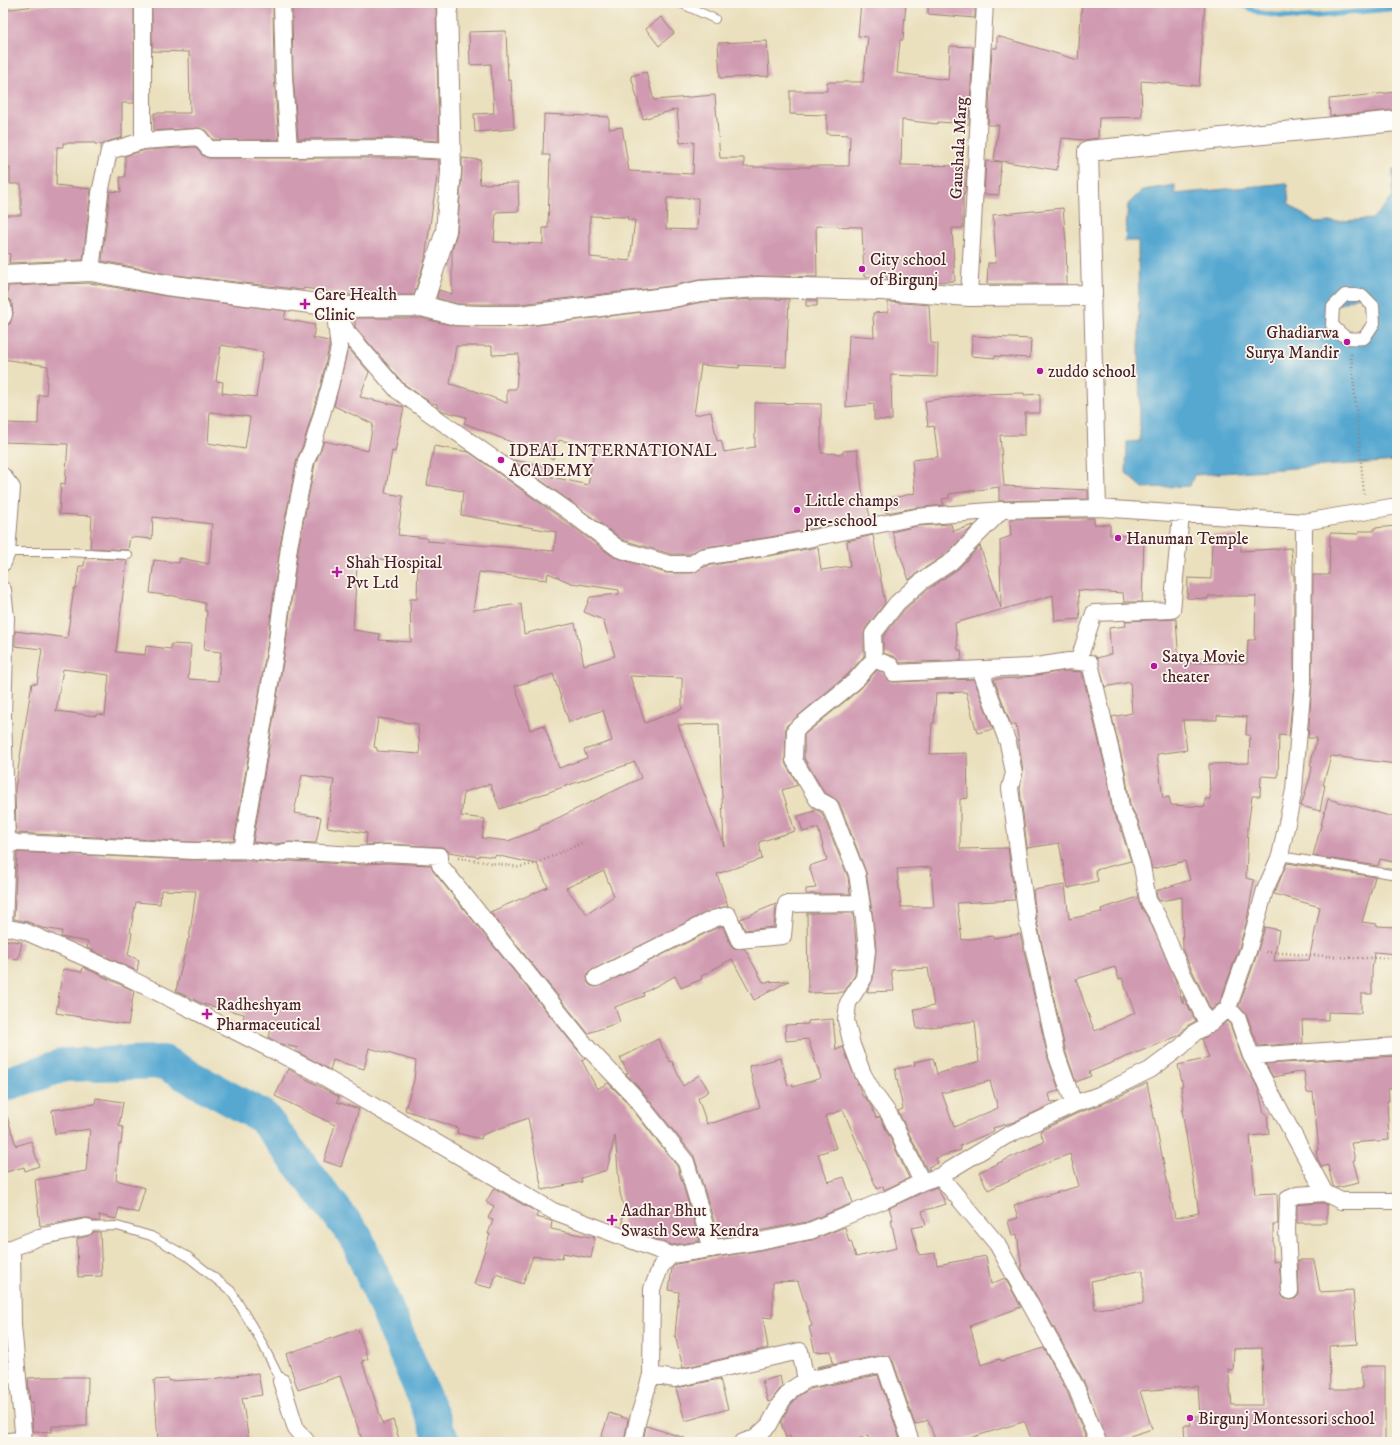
<svg xmlns="http://www.w3.org/2000/svg" width="1400" height="1445" viewBox="0 0 1400 1445" font-family="'IM FELL DW Pica',serif">
  <rect width="100%" height="100%" fill="#fbf7ec"/>
  <filter id="ink" filterUnits="userSpaceOnUse"><feTurbulence type="fractalNoise" baseFrequency=".025" numOctaves="2"/><feDisplacementMap in="SourceGraphic" scale="8" xChannelSelector="R" yChannelSelector="G"/><feConvolveMatrix kernelMatrix="1 2 1 2 8 2 1 2 1" color-interpolation-filters="sRGB"/></filter>
  <filter id="wash" filterUnits="userSpaceOnUse"><feTurbulence type="fractalNoise" baseFrequency=".012" numOctaves="4" result="noise"/><feDisplacementMap in="SourceGraphic" scale="16" xChannelSelector="R" yChannelSelector="G"/><feGaussianBlur stdDeviation="0.9" result="paint"/><feColorMatrix in="noise" values="0 0 0 0 0 0 0 0 0 0 0 0 0 0 0 0 0 1.4 0 .05"/><feComposite in="paint" operator="in"/></filter>
  <g filter="url(#wash)">
    <rect width="100%" height="100%" fill="#eae0be"/>
    <path fill="#56a8d1" stroke="#50647e" fill-rule="evenodd" d="M1393,169H1397V461L1194,475L1190,486L1143,488L1126,473L1127,442L1140,441L1138,241H1125L1128,204L1143,190L1175,185V194L1287,183L1289,204L1315,223L1372,219L1393,197ZM1362,295L1374,323L1364,338L1332,325L1333,307Z"/>
    <g fill="none" stroke-linecap="round" stroke-linejoin="round">
      <path stroke="#56a8d1" stroke-width="5.5" d="M1239,3L1260,13L1296,18L1397,8"/>
      <path stroke="#56a8d1" stroke-width="34" d="M3,1085L64,1065L163,1062L263,1117L356,1237L443,1442"/>
    </g>
    <g id="blocks">
      <path fill="#d09ab1" fill-rule="evenodd" d="M52,3H134V103H122V137L106,142L102,145L95,144V143H63V147H57L56,185L91,189L83,260L9,263L10,254L4,253L5,215H21V184H10V168L3,169V10L52,4Z
        M152,3H273L274,77L279,140H213L206,131L199,128L154,131V113H190L189,52L152,51Z
        M292,3H436L439,141L394,138L298,139L293,77Z
        M861,3H906L903,40H900L897,73L948,80L950,46L973,47L969,124L938,122L937,124L902,120L901,165L967,166L965,193H963V228H952L955,281L928,282L887,279V276L864,277L862,227L816,226L817,277L757,276L699,280L671,286L519,304H458L437,298L439,290L452,294V251L457,232L462,173V158L481,160L479,173L480,184L518,183L519,211L496,212L494,242L543,244V228H548L550,155H543L544,114L609,117V129L622,127L629,171L693,174L694,142L680,143L677,109L643,119L631,76L646,72L654,100L715,95L720,158H744V167H811V166H849L850,135L827,134V115L790,114V91H827V82H863L868,37L858,36ZM667,198H698L697,230L666,229ZM590,216L628,217V220H635L630,261L590,257Z
        M928,3H975V18L928,14Z
        M1082,3H1205L1199,86L1141,81L1142,117L1099,118L1098,138L1084,140L1062,138L1057,170L994,160L999,125H988L992,48H997V36L1078,60Z
        M661,17L674,33L659,46L646,29Z
        M506,31L508,81L511,80L514,129L475,132L474,114L494,113L491,64L470,65L469,32Z
        M767,41L769,76L720,78L718,43Z
        M1397,92V110L1330,116L1329,99Z
        M195,147L202,155L209,158H394L439,160V170H438L425,259L414,295H350L304,288L303,290L168,274L102,261L110,191L121,192L120,177H125V156L145,150Z
        M986,161L1001,162L999,195L984,194Z
        M1063,208L1066,242L1067,284H987L988,263H996L993,215Z
        M90,283L165,296L286,311L284,319L315,325L313,338L329,341V347L321,384L303,445L297,459L280,545L267,647L234,841L194,842L16,833L15,788L32,683L37,684L42,649L15,646V631L67,638L74,588H76L79,566H84L85,558L127,560L116,652L145,655L146,646L171,649V644L191,645L188,679L218,681L221,652L204,650L207,611H205V603L170,595V596L150,593L154,560L179,563L180,558L209,564L212,524L153,517L152,539L130,537L128,550L90,548L92,516L59,514L61,483L65,484L68,444L3,442V423L38,424L39,395H46L48,366L3,359V326L10,324L13,313L12,304L11,301L7,298L8,286ZM221,345L263,352L256,397L222,393L223,382L216,381ZM210,412L250,417L245,449L208,443ZM63,669L109,675L105,715L97,714L96,716L56,711Z
        M758,299H789L786,367L739,365V368L701,365L694,415L711,412L717,441L721,440L724,452L755,447V403L821,404V453L843,454V451L857,450L864,504L867,503L870,517L771,537L701,548L689,554H670L623,540L513,460L551,467L548,476L588,485L595,447L559,440L553,459L464,423L466,417L443,411L437,407V404L431,403L404,384L355,327V318H421L455,326L521,327L674,308L702,302ZM456,346H492V355L519,354L516,389H507V403L475,391L450,384Z
        M806,300H817V306H806Z
        M888,302L929,305L931,343L938,344L937,377L891,375L892,420H874V404L846,407L849,335L874,337L873,313L888,312Z
        M972,336L1031,339L1030,358L995,356V358L971,356Z
        M348,348L369,372L360,397L404,407L395,452L392,451L385,493L403,496L398,535L427,538V541L554,551L556,532L461,515L463,491L427,485L434,446L469,452L565,521L614,557L666,573H692L706,566L774,555L818,547L821,570L850,566L847,541L873,535L885,603L865,629L864,634V656L847,675L786,726L785,760L786,765L798,785L782,790L795,831L759,842L762,859L717,874L728,906L709,911L592,970L588,973L587,978L588,983L591,986L596,987L600,986L716,928L723,926L730,944L734,948L745,949L763,982L789,981L754,1000L732,959L701,976L702,979L681,988L675,976L643,993L644,996L615,1007L620,1022L588,1033L490,912L548,887L537,864L495,855V857L479,855V857L449,852L445,848L441,847L387,844L366,845L367,833L327,827L334,780L302,775L294,813L321,817L316,843L289,842L275,844L253,842L285,650L298,549L315,464L324,441L368,451L373,424L334,406ZM367,558L418,562L417,599H410L411,642L379,640L380,634L353,630L357,566L366,567ZM479,572L547,580L548,573L571,583L619,590V594L590,597L584,612L603,620L615,656L584,665L575,623L539,631V630L524,634L521,604L473,610ZM553,674L569,722L603,710L612,741L584,750L587,758L559,768L544,725L530,730L515,686ZM630,676L682,678V709L645,723ZM378,718L418,724L420,754L377,751V748L374,747ZM719,724L724,846L678,725ZM635,762L641,778L539,827L540,829L508,841L482,838L485,819L461,816L464,792L490,784L500,809ZM604,871L614,896L587,914L566,888Z
        M1024,393V395L1040,394V413H1025V435H1000L1004,486L1088,490V499L999,501V487L949,494V498L942,499L944,505L914,508L886,513L881,501L915,493L912,460L938,457L934,426L928,427L925,401L977,394Z
        M1094,518V524L1110,525V535L1144,537L1142,602H1124L1123,593L1078,590L1080,619L1055,621L1053,595L955,623L958,650H961L962,660L900,663L895,657L883,653V637L904,610L928,589L958,569L980,546L1001,608L1000,540L1011,536L1010,519Z
        M951,524L953,531L974,525L945,555L917,573L909,580L892,532L917,526Z
        M1397,526V764L1331,756L1323,785H1325L1320,811L1301,806L1310,778L1312,767L1310,766L1317,738H1308L1312,682L1313,575H1329L1330,533L1359,534V531H1374V528Z
        M1212,535L1241,536V551L1291,548L1293,575H1294V682L1289,736L1279,735L1278,777L1261,776L1260,796H1252L1248,827L1246,878L1254,880L1247,920L1239,948L1220,1002L1211,1010L1183,951L1182,897L1160,901L1157,897L1156,891L1190,880L1185,861L1152,869L1138,820L1130,805L1125,771L1112,717L1132,713L1130,682L1105,687L1097,658L1111,654L1109,628L1126,626L1125,621L1176,619L1179,663H1247L1248,640H1255L1256,596H1208V599L1187,598L1188,578L1211,579ZM1217,715L1247,717L1246,735H1250L1249,763L1209,764L1210,799H1205V807L1171,805L1169,797L1163,798L1157,754L1187,750L1183,720H1217Z
        M877,670L884,673L889,681L894,682L974,679L993,729L977,733L966,692L936,693L934,723H932L930,754L967,753L968,798L960,799V849L1008,848L1015,900L957,903L962,940L993,936V938L1020,934L1048,1058L1059,1090L1049,1094L1051,1102L1059,1101L1014,1122L993,1128L994,1131L960,1146L961,1150L936,1158L938,1163L928,1167L930,1169L927,1170L898,1111L903,1109L895,1069L915,1065L914,1062L933,1058L937,1074L979,1062L975,1021L917,1029L914,1009L934,1006L928,968L891,970L894,991L867,992L873,979L876,950L873,918L866,872L839,802L834,798L824,792L804,758V735L860,689ZM931,867L934,907H901L897,869ZM990,1081L998,1108L954,1127L942,1093Z
        M1065,671L1082,672L1107,775L1112,810L1120,827L1131,861L1095,870L1098,881L1068,888L1059,843L1027,848L1020,789L1023,771L1016,724L1011,725L994,679L1018,678Z
        M1328,799L1397,818V863L1380,859L1378,866L1313,856Z
        M815,809L822,813L848,877L850,894H806V889L816,888L809,866L827,860L818,828L803,832L798,816L815,811Z
        M17,852L194,860H242L275,863L290,861L364,865L365,864L386,863L430,865L433,871L585,1059L582,1061L597,1089L608,1083L625,1100L677,1166L700,1241L672,1245L623,1227L622,1215H626L620,1193L615,1135L607,1170L581,1178L582,1182L542,1190L528,1118L482,1135L481,1139L457,1133L458,1128L405,1110L414,1080L416,1061L369,1048L364,1069L333,1060L330,1070L296,1051L298,1048L281,1044L269,1038L271,1028L243,1022L244,1014L203,1004L176,991L188,939H189L196,891L161,890L160,904L136,902L130,932L132,933L128,955L139,960L137,971L87,948L88,942L61,937L62,931L42,928L28,922L14,919Z
        M1287,863L1375,877L1362,922L1377,924V926L1397,927V954L1374,952L1372,971V994H1361V1013L1328,1012V1020H1302L1303,1043L1258,1046L1247,1016L1239,1006L1257,954L1265,927L1279,930L1274,961L1309,960L1320,907L1274,894Z
        M1065,885L1069,919L1102,912L1101,909L1138,897L1140,905L1150,921L1174,976L1183,1004V996L1196,1021L1187,1026L1178,1036L1089,1072L1091,1076L1076,1082L1066,1053L1036,917L1033,890ZM1115,967L1119,979L1122,978L1135,1013L1095,1031L1091,1022L1076,979Z
        M776,904L774,927L745,930L740,919Z
        M807,913H853L857,951L855,975L844,992L808,993Z
        M3,940L22,942L18,960L3,957Z
        M83,967L134,991L128,1025L56,1013L63,969L82,972Z
        M833,1019L836,1050L843,1047L863,1097H865L872,1107L876,1118L879,1117L881,1119L909,1178L884,1190L883,1186L877,1189L843,1110L825,1116L836,1148L818,1154L828,1182L844,1177L853,1203L807,1222L719,1238L694,1156L639,1088L626,1074L628,1073L620,1058L658,1039L670,1062L672,1061L683,1086L699,1075L709,1091L698,1098L707,1124L712,1122L713,1123L760,1107L749,1066L781,1058L788,1086L792,1084L793,1087L821,1078L808,1039L786,1041L785,1025L808,1024V1021Z
        M1227,1021L1230,1024L1243,1060L1258,1088L1264,1114H1267L1269,1134L1250,1136L1255,1194L1277,1193L1278,1224H1273V1262L1279,1261L1282,1296L1285,1299L1290,1300L1295,1299L1299,1295L1298,1260H1314L1320,1292L1353,1290L1357,1344L1329,1346L1330,1389H1362V1366H1385V1442H1263V1441H1232V1442H1185L1184,1425H1191L1190,1416H1200L1198,1386L1140,1391L1152,1429L1111,1442H1107L1084,1382L1022,1270L1017,1234L1012,1236L1008,1221L1018,1218L1014,1205L1079,1186L1070,1154L1048,1162L988,1190L979,1172L1044,1142L1040,1131L1078,1113L1103,1104L1147,1083L1175,1218L1199,1213L1182,1110H1184L1181,1086H1183L1178,1065L1209,1058L1202,1039L1214,1032ZM1143,1270V1304L1095,1309L1091,1281ZM1262,1348L1263,1405H1232L1228,1369L1233,1370L1234,1349Z
        M1397,1056V1088L1388,1089L1389,1101H1387L1389,1140L1351,1143L1355,1160H1353L1359,1183L1336,1188L1333,1186L1328,1165L1322,1167L1318,1160L1316,1151L1319,1150L1313,1092L1307,1093L1304,1071L1273,1077L1266,1064Z
        M288,1069L339,1097L337,1102L359,1109L341,1167L324,1161L335,1125L275,1096Z
        M96,1098L123,1102L119,1126L123,1127L121,1144H119L116,1180L145,1188L138,1213L119,1208L116,1219L99,1215L100,1221H93L89,1218H84L40,1226L35,1180L86,1171L90,1129L55,1134L52,1110L95,1104Z
        M7,1116L16,1146L31,1141L39,1166L25,1171L24,1167L3,1173V1117Z
        M937,1187L946,1204L922,1211L926,1225L912,1228L919,1255L935,1253L937,1265L986,1256L991,1284L1005,1278L1021,1307L970,1326L981,1365L1000,1359L1001,1361L1044,1348L1067,1391L1086,1438L1075,1442H1032L1025,1422H1023L956,1442H936L928,1420L915,1425L893,1361L890,1357L882,1355L817,1368V1367L833,1363L831,1351L815,1352L809,1327L812,1326L798,1281L773,1282V1318L763,1317L768,1348L683,1368L675,1335L679,1292L669,1290L672,1268L676,1264L755,1251L812,1240L845,1227L849,1242L851,1241L856,1257L897,1248L891,1220H893L889,1208L926,1191Z
        M494,1188L538,1213L536,1217L552,1221L551,1229L595,1238L591,1258L563,1253L562,1259L533,1256L523,1284L496,1274L492,1288L474,1284L490,1234H488L493,1220L488,1218L494,1206L486,1202Z
        M1318,1203H1324L1327,1205V1223H1297V1205Z
        M94,1232H100L102,1276L78,1277L77,1239L88,1236Z
        M358,1329L368,1359L362,1361L383,1424L393,1420L400,1442H363L340,1376L298,1390L286,1354Z
        M258,1373L262,1395L242,1398L249,1442H158L154,1380L169,1379V1381L211,1379Z
        M878,1375L901,1442H871L869,1435L849,1442H792L790,1436L786,1438L781,1423L790,1406L798,1396L810,1389Z
        M780,1376L782,1386L771,1401L768,1402L762,1381Z
        M45,1377H88L87,1426H52V1432L32,1431L33,1402H30L28,1378Z
        M720,1379L728,1409L685,1421L676,1388Z
        M609,1413L628,1419L624,1442H600Z
        M646,1426L685,1438V1442H643Z"/>
    </g>
  </g>
  <g filter="url(#ink)">
    <use href="#blocks" fill-opacity="0" stroke="#9a8074" stroke-width="1"/>
    <g fill="none" stroke-linecap="round" stroke-linejoin="round">
      <defs>
        <path id="service" d="M680,3L715,19
          M7,552H66L128,555
          M1280,856L1397,875
          M86,1227L117,1226L151,1236L187,1256L231,1291L261,1341L281,1381"/>
        <path id="pedestrian" d="M1345,295H1362L1373,306L1374,323L1364,338C1344,340 1346,338 1332,325L1333,307Z"/>
        <path id="minor" d="M282,3L284,77L289,149L394,148L451,151
          M143,141L199,137L209,149H289
          M91,271L100,193L109,151L143,141V3
          M1092,295L1098,508
          M969,296L985,3
          M3,306L4,314L3,317
          M343,307L338,314L347,332L398,391L571,513L619,549L669,564H692L702,557L773,546L916,517L1002,510L1098,508L1304,522L1397,506
          M3,476L12,488L7,552L3,563
          M3,590L6,618L3,715
          M874,659L891,666L894,673L1030,667L1069,661L1090,663L1116,773L1121,808L1129,823L1142,866L1148,900L1158,917L1179,966L1208,1025
          M1078,662L1094,613L1172,610L1181,515
          M989,669L983,677L1008,743L1014,773L1010,788L1027,919L1057,1056L1074,1104
          M3,716L7,840L4,927
          M3,840H7L17,843L194,851L242,850L276,854L289,851L355,855L386,853L440,856V865L588,1048L632,1094L686,1162L712,1249
          M242,850L276,648L289,547L306,461L312,448L330,386L339,348L336,323L338,316
          M3,927L24,931L111,969L312,1070L553,1211L671,1255
          M596,978L713,919L728,915L739,940L783,936L786,904L861,903
          M1228,1008L1238,1019L1251,1056L1325,1193L1341,1201H1397
          M1251,1056L1397,1046
          M940,1176L997,1244L1076,1387L1098,1442
          M922,1182L889,1114L873,1092L863,1074L852,1045L846,1020L848,1003L864,978L867,951L864,919L857,874L830,806L817,799L794,760L795,730L854,682L874,659L873,634L897,603L922,581L951,562L1002,510
          M12,1248L13,1325L24,1442
          M3,1249L12,1248L39,1237L86,1227
          M1290,1291L1287,1230L1288,1199L1297,1195L1325,1193
          M651,1375L675,1379L800,1351L806,1380L884,1364L911,1442
          M281,1381L296,1429L307,1442
          M3,1442L23,1439
          M633,1442L638,1419L651,1375L652,1289L661,1266L671,1255L754,1242L810,1231L887,1199L922,1182L940,1176L1006,1136L1074,1104L1099,1095L1150,1070L1182,1046L1194,1033L1208,1025L1228,1008L1248,951L1265,890L1280,856L1294,790L1303,682L1304,522
          M743,1442L755,1438L769,1425L782,1401L792,1389L806,1380"/>
        <path id="tertiary" d="M3,275L91,271L166,285L343,307L422,306L456,315L481,316H520L673,297L700,291L758,287L882,290L969,296L1092,295L1088,151L1397,121
          M422,306L446,231L451,172L447,3"/>
      </defs>
      <use href="#service" stroke="#9a8074" stroke-width="10"/>
      <use href="#pedestrian" stroke="#9a8074" stroke-width="14"/>
      <use href="#minor" stroke="#9a8074" stroke-width="18"/>
      <use href="#tertiary" stroke="#9a8074" stroke-width="22"/>
      <path stroke="#9a8074" stroke-width="2.5" stroke-dasharray="1 3" stroke-linecap="butt" d="M1351,354L1364,494
        M458,858L518,867L535,864L584,842
        M1266,952L1354,958H1397"/>
      <use href="#service" stroke="#fff" stroke-width="8"/>
      <use href="#pedestrian" stroke="#fff" stroke-width="12"/>
      <use href="#minor" stroke="#fff" stroke-width="16"/>
      <use href="#tertiary" stroke="#fff" stroke-width="20"/>
    </g>
  </g>
  <g fill="#b5179e" stroke="#fbf7ec" stroke-width="1.5">
    <circle cx="862" cy="269" r="4"/>
    <path d="M303 298h4v4h4v4h-4v4h-4v-4h-4v-4h4z"/>
    <circle cx="1347" cy="342" r="4"/>
    <circle cx="1040" cy="371" r="4"/>
    <circle cx="501" cy="460" r="4"/>
    <circle cx="797" cy="510" r="4"/>
    <circle cx="1118" cy="538" r="4"/>
    <path d="M335 566h4v4h4v4h-4v4h-4v-4h-4v-4h4z"/>
    <circle cx="1154" cy="666" r="4"/>
    <path d="M205 1008h4v4h4v4h-4v4h-4v-4h-4v-4h4z"/>
    <path d="M610 1214h4v4h4v4h-4v4h-4v-4h-4v-4h4z"/>
    <circle cx="1190" cy="1418" r="4"/>
  </g>
  <g text-anchor="middle" stroke-width="3.5" stroke-linejoin="round" paint-order="stroke">
    <g font-size="17" fill="#4a1f2b" stroke="#fbf7ec">
      <text transform="translate(958 148) rotate(-87)" y="6">Gaushala Marg</text>
    </g>
    <g font-size="17" fill="#4a1f2b" stroke="#fbf7ec" text-anchor="start">
      <text x="870" y="265">City school<tspan x="870" dy="20">of Birgunj</tspan></text>
      <text x="314" y="300">Care Health<tspan x="314" dy="20">Clinic</tspan></text>
      <text x="1339" y="338" text-anchor="end">Ghadiarwa<tspan x="1339" dy="20">Surya Mandir</tspan></text>
      <text x="1048" y="377">zuddo school</text>
      <text x="509" y="456">IDEAL INTERNATIONAL<tspan x="509" dy="20">ACADEMY</tspan></text>
      <text x="805" y="506">Little champs<tspan x="805" dy="20">pre-school</tspan></text>
      <text x="1126" y="544">Hanuman Temple</text>
      <text x="346" y="568">Shah Hospital<tspan x="346" dy="20">Pvt Ltd</tspan></text>
      <text x="1162" y="662">Satya Movie<tspan x="1162" dy="20">theater</tspan></text>
      <text x="216" y="1010">Radheshyam<tspan x="216" dy="20">Pharmaceutical</tspan></text>
      <text x="621" y="1216">Aadhar Bhut<tspan x="621" dy="20">Swasth Sewa Kendra</tspan></text>
      <text x="1198" y="1424">Birgunj Montessori school</text>
    </g>
  </g>
  <rect width="1400" height="1445" fill="none" stroke="#fbf7ec" stroke-width="16"/>
</svg>
